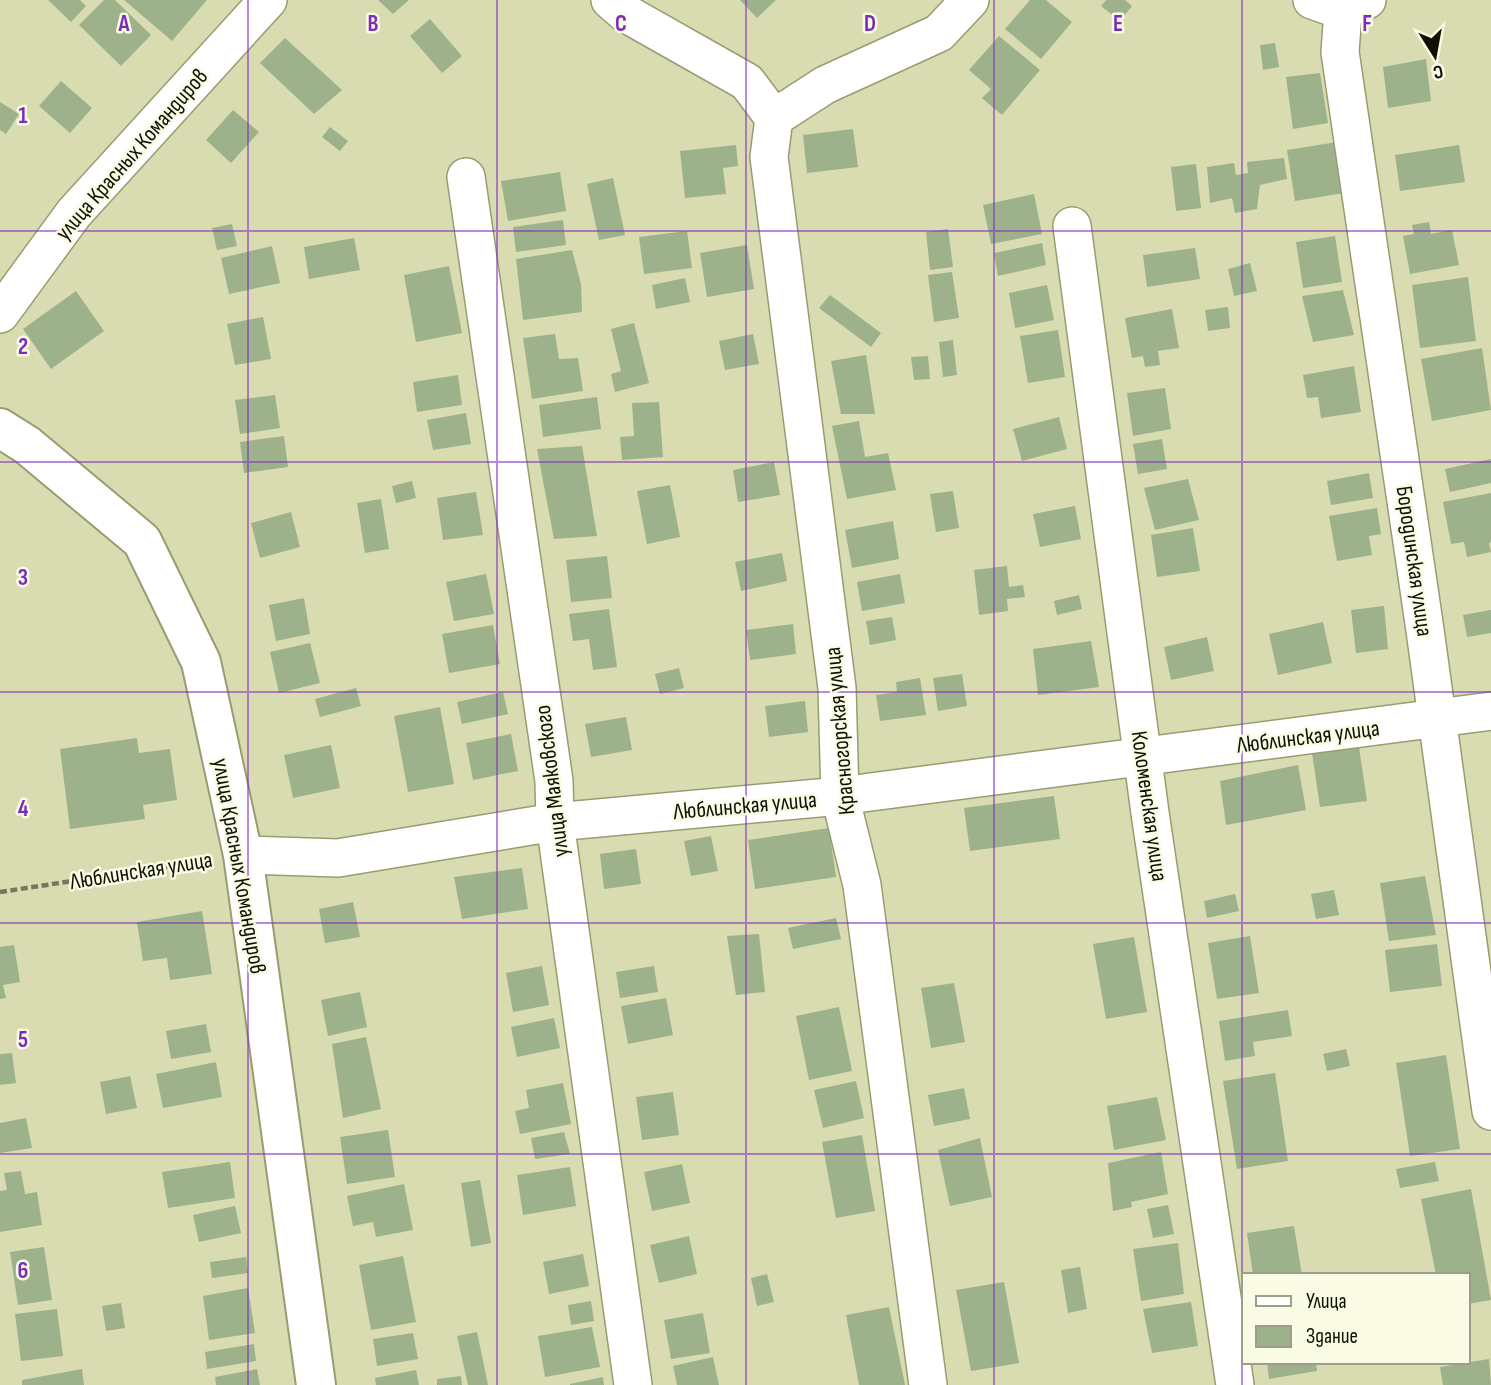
<svg xmlns="http://www.w3.org/2000/svg" width="1491" height="1385" viewBox="0 0 1491 1385" font-family="'Sofia Sans Condensed',sans-serif">
  <rect width="100%" height="100%" fill="#d9dcb0"/>
  <path fill="#9db28b" d="M48,0H80L86,6L71,22Z
    M104,0H115L151,35L121,66L79,25Z
    M124,0H207L172,41Z
    M378,0H409L393,14Z
    M740,0H776L757,18Z
    M1030,0H1046L1072,22L1041,59L1005,29Z
    M1106,0H1125L1132,6L1120,21L1101,6Z
    M430,19L462,56L442,73L410,36Z
    M999,36L1040,70L1002,115L982,98L991,89L969,70Z
    M285,38L342,90L314,114L260,63Z
    M1275,43L1279,67L1263,70L1260,45Z
    M1426,59L1431,101L1388,108L1383,67Z
    M1320,73L1328,123L1293,129L1286,77Z
    M61,81L92,108L70,133L39,106Z
    M0,102L19,114L6,134L0,130Z
    M233,110L259,132L231,163L206,140Z
    M330,127L348,141L340,151L322,137Z
    M853,129L858,167L807,173L803,135Z
    M1337,142L1344,193L1295,201L1287,150Z
    M736,145L738,166L723,168L726,194L685,198L680,151Z
    M1459,145L1465,182L1400,191L1395,155Z
    M1284,158L1287,179L1260,185L1257,209L1235,213L1232,198L1210,203L1207,167L1234,163L1236,175L1248,173L1247,162Z
    M1196,164L1201,208L1176,211L1171,167Z
    M560,172L566,211L508,221L501,181Z
    M613,178L625,235L599,240L587,184Z
    M1034,194L1042,234L991,244L983,205Z
    M563,220L566,245L516,252L513,227Z
    M1429,222L1431,234L1452,230L1459,265L1410,274L1403,236L1414,234L1412,225Z
    M232,224L237,246L217,250L212,228Z
    M948,229L953,267L930,270L926,232Z
    M687,231L692,268L644,274L639,237Z
    M1335,236L1342,282L1303,288L1296,242Z
    M354,238L360,270L309,279L304,247Z
    M1042,243L1046,265L998,276L994,253Z
    M747,245L754,289L707,297L700,253Z
    M272,246L280,283L229,294L221,258Z
    M1195,248L1200,279L1147,287L1143,255Z
    M572,250L581,284L582,312L523,320L516,259Z
    M1250,263L1257,291L1234,296L1228,269Z
    M449,266L462,333L416,342L404,275Z
    M952,272L959,318L934,322L928,275Z
    M1468,277L1476,341L1420,348L1412,285Z
    M685,278L690,302L656,309L652,285Z
    M1047,285L1054,320L1015,328L1009,293Z
    M1343,290L1354,335L1313,342L1302,296Z
    M76,291L104,331L51,369L23,329Z
    M830,295L881,333L871,347L819,308Z
    M1228,307L1230,328L1208,331L1205,310Z
    M1172,309L1179,348L1158,351L1160,365L1145,367L1143,356L1132,358L1125,318Z
    M263,317L271,359L235,365L227,324Z
    M634,323L649,383L615,392L611,374L621,371L611,329Z
    M1058,330L1065,377L1028,383L1020,336Z
    M555,334L559,359L578,358L583,391L532,399L523,338Z
    M753,334L759,364L725,370L719,341Z
    M953,340L957,375L943,377L939,342Z
    M1482,348L1491,410L1432,421L1421,359Z
    M866,355L875,414H841L831,361Z
    M928,356L930,379L914,380L911,357Z
    M1354,366L1361,412L1321,418L1318,397L1307,398L1303,375Z
    M458,375L462,405L417,412L413,382Z
    M1165,388L1171,429L1133,436L1127,393Z
    M275,395L280,428L240,434L235,400Z
    M597,397L601,429L543,437L539,405Z
    M659,402L663,457L622,460L620,437L634,436L632,403Z
    M466,413L471,444L433,450L427,420Z
    M1059,417L1067,449L1022,461L1013,429Z
    M859,421L865,457L888,453L896,490L847,499L832,426Z
    M284,436L288,467L244,473L240,442Z
    M1162,439L1167,469L1138,474L1133,444Z
    M582,446L597,536L554,539L537,449Z
    M1491,459V483L1450,492L1445,469Z
    M774,462L780,495L738,502L733,470Z
    M1369,473L1373,498L1331,505L1327,481Z
    M1188,479L1199,520L1155,530L1144,488Z
    M412,481L416,498L396,503L392,486Z
    M670,485L680,537L647,544L637,491Z
    M953,491L959,528L936,532L930,494Z
    M476,492L483,535L443,540L437,498Z
    M1491,493V542L1489,543L1491,552L1467,557L1464,542L1451,544L1443,502Z
    M381,499L389,549L365,553L357,503Z
    M1075,506L1081,539L1040,547L1033,514Z
    M1377,508L1381,534L1369,536L1372,555L1337,561L1329,516Z
    M291,512L300,547L260,558L251,523Z
    M893,521L899,559L852,568L845,530Z
    M1193,528L1200,571L1157,577L1151,535Z
    M782,553L787,581L741,591L735,562Z
    M607,556L612,598L571,602L566,560Z
    M1007,566L1009,587L1023,585L1025,597L1007,599L1008,611L979,615L974,570Z
    M486,574L494,614L454,621L446,582Z
    M900,574L905,603L862,611L857,582Z
    M1079,595L1082,609L1057,615L1054,601Z
    M304,598L310,634L276,641L269,605Z
    M1384,606L1388,649L1356,653L1351,610Z
    M609,609L617,667L593,670L589,639L573,641L569,614Z
    M1491,610V633L1467,637L1463,615Z
    M892,617L896,640L870,645L866,621Z
    M1323,622L1332,663L1278,675L1269,634Z
    M793,624L796,654L750,660L746,630Z
    M493,625L500,664L449,673L442,634Z
    M1207,637L1214,671L1171,680L1164,647Z
    M1091,641L1099,687L1038,695L1033,649Z
    M310,643L320,683L279,693L270,652Z
    M679,668L684,688L660,694L655,674Z
    M962,674L967,706L938,711L933,678Z
    M920,678L926,715L880,721L876,695L897,692L896,682Z
    M356,688L361,706L320,717L315,699Z
    M503,692L508,714L462,724L457,702Z
    M805,701L808,732L769,737L765,706Z
    M440,707L454,784L408,792L394,716Z
    M626,717L632,750L591,757L585,724Z
    M511,734L518,771L473,780L466,743Z
    M137,738L139,753L170,749L177,800L143,805L145,819L70,829L60,749Z
    M331,745L340,788L293,798L284,755Z
    M1359,747L1367,801L1320,807L1312,753Z
    M1298,765L1306,810L1226,825L1220,781Z
    M1054,796L1060,839L970,851L964,808Z
    M829,828L836,877L755,889L748,840Z
    M711,836L718,871L691,876L684,841Z
    M636,849L641,884L604,889L600,854Z
    M522,868L528,909L462,919L454,877Z
    M1425,876L1436,935L1389,941L1380,883Z
    M1334,890L1339,915L1316,919L1311,894Z
    M1235,894L1239,911L1207,918L1204,901Z
    M353,902L360,937L325,943L319,909Z
    M202,911L212,974L170,980L167,958L143,961L137,922Z
    M836,918L841,939L793,949L788,928Z
    M759,934L765,992L736,995L727,936Z
    M1250,936L1259,993L1217,999L1208,943Z
    M1134,937L1147,1012L1106,1019L1093,944Z
    M1437,944L1442,986L1390,992L1385,950Z
    M14,945L20,982L3,985L6,998L0,999V947Z
    M542,966L549,1005L513,1012L506,973Z
    M654,966L658,992L620,998L616,972Z
    M954,983L965,1042L931,1048L921,988Z
    M360,992L367,1027L328,1036L321,1000Z
    M666,998L673,1035L628,1044L621,1006Z
    M839,1007L852,1071L809,1080L796,1016Z
    M1288,1010L1292,1036L1253,1042L1255,1056L1225,1061L1219,1021Z
    M554,1018L560,1048L517,1057L511,1027Z
    M206,1024L211,1052L171,1059L166,1031Z
    M366,1037L381,1109L343,1118L332,1044Z
    M1346,1049L1350,1066L1327,1071L1323,1054Z
    M12,1053L16,1083L0,1085V1054Z
    M1446,1055L1460,1149L1410,1156L1396,1063Z
    M216,1062L222,1097L163,1108L156,1074Z
    M1275,1073L1288,1161L1237,1169L1223,1081Z
    M130,1076L137,1108L106,1114L100,1082Z
    M856,1081L864,1118L823,1128L814,1090Z
    M563,1083L571,1124L520,1134L515,1111L529,1108L526,1090Z
    M964,1088L970,1119L934,1126L928,1095Z
    M673,1092L679,1135L642,1140L636,1097Z
    M1157,1097L1166,1140L1114,1150L1107,1106Z
    M26,1118L32,1148L0,1153V1123Z
    M388,1130L395,1177L347,1184L340,1137Z
    M564,1132L570,1154L535,1159L531,1138Z
    M862,1135L875,1211L836,1218L822,1142Z
    M980,1138L992,1197L950,1206L938,1150Z
    M1161,1152L1168,1194L1131,1202L1132,1207L1113,1211L1108,1163Z
    M230,1162L235,1198L168,1208L162,1172Z
    M1435,1162L1439,1181L1400,1188L1396,1169Z
    M682,1164L690,1203L652,1211L644,1172Z
    M570,1167L576,1206L523,1215L517,1175Z
    M21,1171L25,1194L37,1192L42,1225L0,1232V1191L7,1190L4,1173Z
    M480,1180L491,1243L471,1247L461,1183Z
    M404,1184L413,1230L376,1237L373,1222L353,1226L347,1196Z
    M1471,1189L1491,1300L1468,1304V1275H1436L1421,1199Z
    M1168,1205L1174,1234L1153,1238L1147,1209Z
    M235,1206L241,1233L199,1242L193,1215Z
    M1294,1226L1302,1275H1253L1247,1233Z
    M689,1236L697,1274L659,1283L650,1245Z
    M1178,1243L1184,1294L1141,1301L1133,1249Z
    M44,1247L52,1300L18,1305L10,1252Z
    M583,1254L589,1286L549,1294L543,1262Z
    M403,1256L416,1322L371,1330L359,1265Z
    M246,1257L248,1273L212,1278L210,1262Z
    M1080,1267L1087,1309L1068,1313L1061,1270Z
    M767,1274L774,1302L757,1306L751,1278Z
    M1004,1282L1019,1363L971,1371L956,1290Z
    M248,1288L255,1333L209,1340L203,1296Z
    M591,1301L594,1321L571,1325L568,1305Z
    M1191,1302L1198,1346L1152,1353L1143,1309Z
    M121,1303L125,1328L106,1331L102,1306Z
    M889,1307L905,1385H859L846,1315Z
    M57,1309L63,1356L21,1361L15,1314Z
    M703,1313L710,1353L671,1359L664,1320Z
    M592,1327L600,1367L545,1377L538,1336Z
    M477,1332L488,1385H468L457,1336Z
    M413,1333L418,1359L377,1366L373,1339Z
    M254,1344L256,1361L207,1369L205,1352Z
    M713,1357L719,1385H677L673,1366Z
    M1489,1359L1491,1385H1443L1440,1367Z
    M1267,1362H1316L1317,1371L1269,1379Z
    M82,1369L84,1385H22V1380Z
    M257,1369L260,1385H216L215,1377Z
    M416,1370L419,1385H376L375,1378Z
    M461,1376L462,1385H437V1379Z
    M603,1377L604,1385H570V1384Z"/>
  <g fill="none" stroke-linecap="round" stroke-linejoin="round">
    <defs>
      <path id="minor" d="M610,0L625,13L747,82L774,118
        M1312,0L1343,11L1367,0
        M1343,11L1340,52L1425,630L1491,1111
        M774,118L769,157L837,688L840,796L862,885L928,1385
        M774,118L825,85L939,33L970,0
        M466,177L554,781L555,822L633,1385
        M1072,226L1150,813L1235,1385
        M0,314L74,213L268,0
        M243,855L338,858L555,822L840,796L1491,711"/>
      <path id="tertiary" d="M0,428L27,445L142,541L201,662L243,855L316,1385"/>
    </defs>
    <use href="#minor" stroke="#999c71" stroke-width="40"/>
    <use href="#tertiary" stroke="#999c71" stroke-width="42"/>
    <path stroke="#76785b" stroke-width="4.5" stroke-dasharray="7 3.5" stroke-linecap="butt" d="M0,892L211,860"/>
    <use href="#minor" stroke="#fff" stroke-width="37"/>
    <use href="#tertiary" stroke="#fff" stroke-width="38"/>
  </g>
  <path fill="none" stroke="#7b2cbf" stroke-width="2" stroke-opacity="0.55" d="M248,0V1385M497,0V1385M746,0V1385M994,0V1385M1242,0V1385M0,231H1491M0,462H1491M0,692H1491M0,923H1491M0,1154H1491"/>
  <g text-anchor="middle" stroke-width="5" stroke-linejoin="round" paint-order="stroke">
    <g font-size="23" fill="#101103" stroke="#f9fbe5">
      <text transform="translate(131 154) rotate(-49)" y="8">улица Красных Командиров</text>
      <text transform="translate(1415 561) rotate(82)" y="8">Бородинская улица</text>
      <text transform="translate(839 731) rotate(-95)" y="8">Красногорская улица</text>
      <text transform="translate(1308 736) rotate(-7)" y="8">Люблинская улица</text>
      <text transform="translate(551 781) rotate(-97)" y="8">улица Маяковского</text>
      <text transform="translate(745 805) rotate(-5)" y="8">Люблинская улица</text>
      <text transform="translate(1150 806) rotate(82)" y="8">Коломенская улица</text>
      <text transform="translate(240 866) rotate(80)" y="8">улица Красных Командиров</text>
      <text transform="translate(141 870) rotate(-9)" y="8">Люблинская улица</text>
    </g>
  </g>
  <g font-size="23" text-anchor="middle" font-weight="bold" fill="#7b2cbf" stroke="#f9fbe5" stroke-width="5" stroke-linejoin="round" paint-order="stroke">
    <text x="124" y="31">A</text>
    <text x="373" y="31">B</text>
    <text x="621" y="31">C</text>
    <text x="870" y="31">D</text>
    <text x="1118" y="31">E</text>
    <text x="1367" y="31">F</text>
    <text x="23" y="123">1</text>
    <text x="23" y="354">2</text>
    <text x="23" y="585">3</text>
    <text x="23" y="816">4</text>
    <text x="23" y="1047">5</text>
    <text x="23" y="1278">6</text>
  </g>
  <rect x="1242" y="1273" width="228" height="91" fill="#f9fbe5" stroke="#9c9d8b" stroke-width="2"/>
  <rect x="1256" y="1296" width="35" height="10" fill="#ffffff" stroke="#9c9d8b" stroke-width="2"/>
  <text x="1306" y="1308" font-size="21" fill="#101103">Улица</text>
  <rect x="1256" y="1326" width="35" height="21" fill="#9db28b" stroke="#9c9d8b" stroke-width="2"/>
  <text x="1306" y="1343" font-size="21" fill="#101103">Здание</text>
  <g transform="translate(1435 56) rotate(169)" stroke="#f9fbe5" stroke-width="5" paint-order="stroke">
  <path d="M0-5L12 26L0 18L-12 26Z" fill="#101103"/>
  <text y="-10" font-size="19" font-weight="bold" text-anchor="middle" fill="#101103">С</text>
  </g>
</svg>
